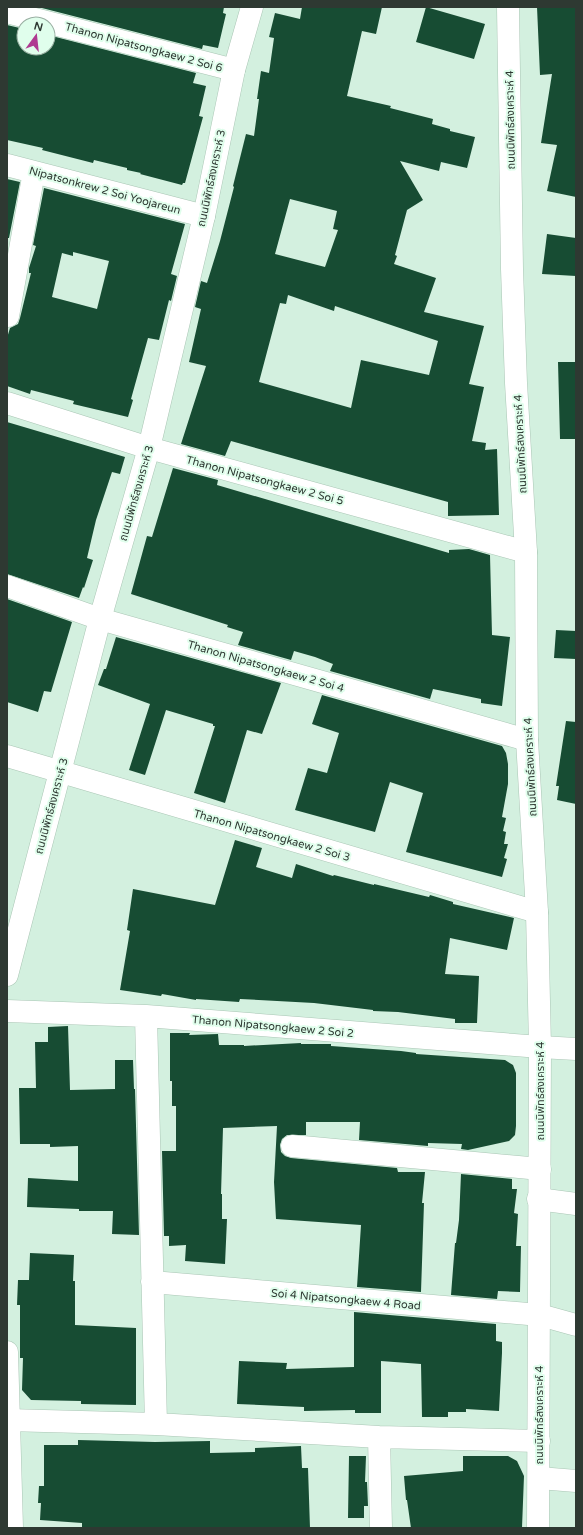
<svg xmlns="http://www.w3.org/2000/svg" width="583" height="1535" viewBox="0 0 583 1535" font-family="'Varela Round','Noto Sans Thai',sans-serif">
  <rect width="100%" height="100%" fill="#d3f0df"/>
  <path fill="#174c33" fill-rule="evenodd" d="M38,7H224L223,13L226,14L218,48L203,45L202,49Z
    M302,7H382L376,34L362,31L347,96L391,106L390,108L433,119L432,124L450,129V131L475,137L467,168L441,162L439,171L400,161L423,200L407,210L395,255L397,256L394,264L436,278L424,312L484,326L469,384L484,387L472,441L486,443L485,450L497,449L499,515L448,516V502L231,441L225,456L181,444L206,366L189,362L201,309L195,307L201,281L207,283L220,241L234,187L233,186L246,134L254,136L259,99H257L261,71L269,73L274,38L269,37L275,13L300,19ZM290,199L337,211L333,229L338,230L325,267L275,254ZM288,295L334,311L335,306L438,341L429,375L361,360L351,408L259,382L280,303L286,304Z
    M426,7L485,24L474,59L416,42Z
    M537,7H576V197L547,191L557,145L541,143L552,74L540,75Z
    M7,25L24,29V48H48V35L196,73L193,83L206,86L199,116L203,117L185,183H183L182,185L140,174L141,173L127,170V168L94,160L93,163L42,150L43,148L7,140Z
    M7,179L20,182L9,238H7Z
    M44,188L185,224L171,274L177,276L171,301L169,300L159,340L148,338L131,399L133,400L128,417L73,404L74,401L31,390L30,394L7,386V338L10,328L18,324L20,318L31,273H29V268L36,246L33,245ZM73,252L109,261L97,309L52,297L62,253L73,256Z
    M547,234L576,238V276L542,274Z
    M558,362H576V439H560Z
    M7,422L125,457L120,474L112,472L96,520L87,558L93,560L84,588L83,587L79,598L7,574Z
    M173,468L218,480L217,485L449,553V550L469,549L490,555L492,635L510,637L502,706L481,703V699L433,689L430,699L330,671L333,664L315,657L294,651L291,660L238,645L243,632L227,627L228,625L131,594L147,536L152,537Z
    M7,599L72,622L51,692L44,691L38,712L7,702Z
    M556,630L576,631V659L554,658Z
    M116,637L281,683L262,734L247,730L225,803L194,793L215,726H213V724L166,710L145,775L129,770L150,704L98,685L104,669H106Z
    M322,695L502,746L506,753L508,764V784L502,817L506,818L503,831L506,832L504,844H508L504,858L507,859L502,877L406,852L423,793L390,782L375,832L295,810L308,768L327,773L339,733L312,724Z
    M566,721L576,722V804L557,800L559,786H556Z
    M235,840L262,848L256,867L292,878L296,864L333,876L334,875L374,885V884L429,897L430,895L453,902V904L514,918L507,950L450,938L445,974L479,976L477,1023H455V1019L398,1012L373,1011V1010L314,1003L240,999L239,1002L196,999V1000L162,994L161,996L120,990L130,931L127,930L133,889L215,905Z
    M68,1026L70,1090L115,1089V1060H133L134,1089H135L139,1235L112,1234L113,1211H79V1209L27,1207L28,1178L78,1181V1146L50,1147V1144H20L19,1088H36L35,1042H48V1027Z
    M170,1033H190L189,1035L218,1034L219,1045H244V1046L301,1043V1044H331V1046L401,1051L416,1053V1054L505,1060L513,1065L516,1073V1126L515,1135L509,1141L468,1150L461,1149L462,1144L428,1143V1146L359,1140L360,1122H306V1135H287L282,1139L280,1145L281,1152L285,1156L291,1158L397,1168L398,1172H425L422,1203H424L421,1292L357,1287L361,1225L276,1219L274,1182L277,1126L223,1128L221,1194H222V1219H227L225,1264L185,1261L186,1245L169,1246V1236H164L162,1151H176V1106H172V1081H170Z
    M461,1174L512,1179V1189H517L514,1213L518,1214L516,1246H521L520,1292L498,1291L497,1299L451,1295L455,1243H456L459,1220Z
    M30,1253L74,1255L73,1281H75V1325L136,1328V1405L81,1404V1401L31,1400L22,1390L23,1358H20V1305H17L18,1280H29Z
    M354,1312L496,1324V1341L502,1342V1353L499,1411L466,1409V1412H448V1417H422L421,1364L381,1361V1413H355V1410L304,1411V1407L237,1404L239,1361L287,1363L286,1369L354,1367Z
    M78,1440L155,1442L210,1441V1453L255,1452V1448L301,1446L302,1468H308L310,1528H82V1523L40,1520L41,1503H38L39,1486H44V1445H78Z
    M349,1456H366L365,1482H367L368,1506H364V1518H348Z
    M463,1456H508L517,1461L524,1476L522,1528H411L407,1500H406L404,1476L463,1471Z"/>
  <g fill="none" stroke-linecap="round" stroke-linejoin="round">
    <defs>
      <path id="street" d="M7,12L234,70
        M7,165L204,216
        M8,316L34,172
        M7,403L149,448L526,552
        M7,586L100,619L527,740
        M7,756L537,912
        M7,1011L146,1016L540,1047L576,1049
        M146,1016L156,1424
        M292,1146L540,1169
        M538,1199L576,1204
        M152,1282L540,1315L576,1325
        M7,1420L156,1424L379,1437L539,1441
        M379,1437L381,1528
        M539,1478L576,1481"/>
      <path id="secondary" d="M508,7L512,269L516,383L526,552L527,740L537,912L540,1047L538,1528
        M7,975L100,619L149,448L204,216L234,70L252,7
        M7,1352L12,1528"/>
    </defs>
    <use href="#street" stroke="#aac6b5" stroke-width="23"/>
    <use href="#secondary" stroke="#aac6b5" stroke-width="23"/>
    <use href="#street" stroke="#fff" stroke-width="22"/>
    <use href="#secondary" stroke="#fff" stroke-width="22"/>
  </g>
  <g text-anchor="middle" stroke-width="4" stroke-linejoin="round" paint-order="stroke">
    <g font-size="11" fill="#2e3932" stroke="#e0feec">
      <text transform="translate(144 47) rotate(15)" y="4">Thanon Nipatsongkaew 2 Soi 6</text>
      <text transform="translate(510 120) rotate(-91)" y="4">ถนนนิพัทธ์สงเคราะห์ 4</text>
      <text transform="translate(211 178) rotate(-78)" y="4">ถนนนิพัทธ์สงเคราะห์ 3</text>
      <text transform="translate(105 190) rotate(15)" y="4">Nipatsonkrew 2 Soi Yoojareun</text>
      <text transform="translate(520 444) rotate(-93)" y="4">ถนนนิพัทธ์สงเคราะห์ 4</text>
      <text transform="translate(265 480) rotate(15)" y="4">Thanon Nipatsongkaew 2 Soi 5</text>
      <text transform="translate(136 493) rotate(-74)" y="4">ถนนนิพัทธ์สงเคราะห์ 3</text>
      <text transform="translate(266 666) rotate(16)" y="4">Thanon Nipatsongkaew 2 Soi 4</text>
      <text transform="translate(530 767) rotate(-93)" y="4">ถนนนิพัทธ์สงเคราะห์ 4</text>
      <text transform="translate(51 806) rotate(-75)" y="4">ถนนนิพัทธ์สงเคราะห์ 3</text>
      <text transform="translate(272 835) rotate(16)" y="4">Thanon Nipatsongkaew 2 Soi 3</text>
      <text transform="translate(273 1026) rotate(5)" y="4">Thanon Nipatsongkaew 2 Soi 2</text>
      <text transform="translate(540 1091) rotate(-90)" y="4">ถนนนิพัทธ์สงเคราะห์ 4</text>
      <text transform="translate(346 1299) rotate(5)" y="4">Soi 4 Nipatsongkaew 4 Road</text>
      <text transform="translate(539 1415) rotate(-90)" y="4">ถนนนิพัทธ์สงเคราะห์ 4</text>
    </g>
  </g>
  <rect width="583" height="1535" fill="none" stroke="#2e3932" stroke-width="16"/>
  <g transform="translate(36 36) rotate(15)"><circle r="19" fill="#e0feec" stroke="#99afa2"/>
  <path d="M0-3L7 15L0 10L-7 15Z" fill="#af3a91"/>
  <text y="-6" font-size="11" font-weight="bold" text-anchor="middle" fill="#2e3932">N</text>
  </g>
</svg>
